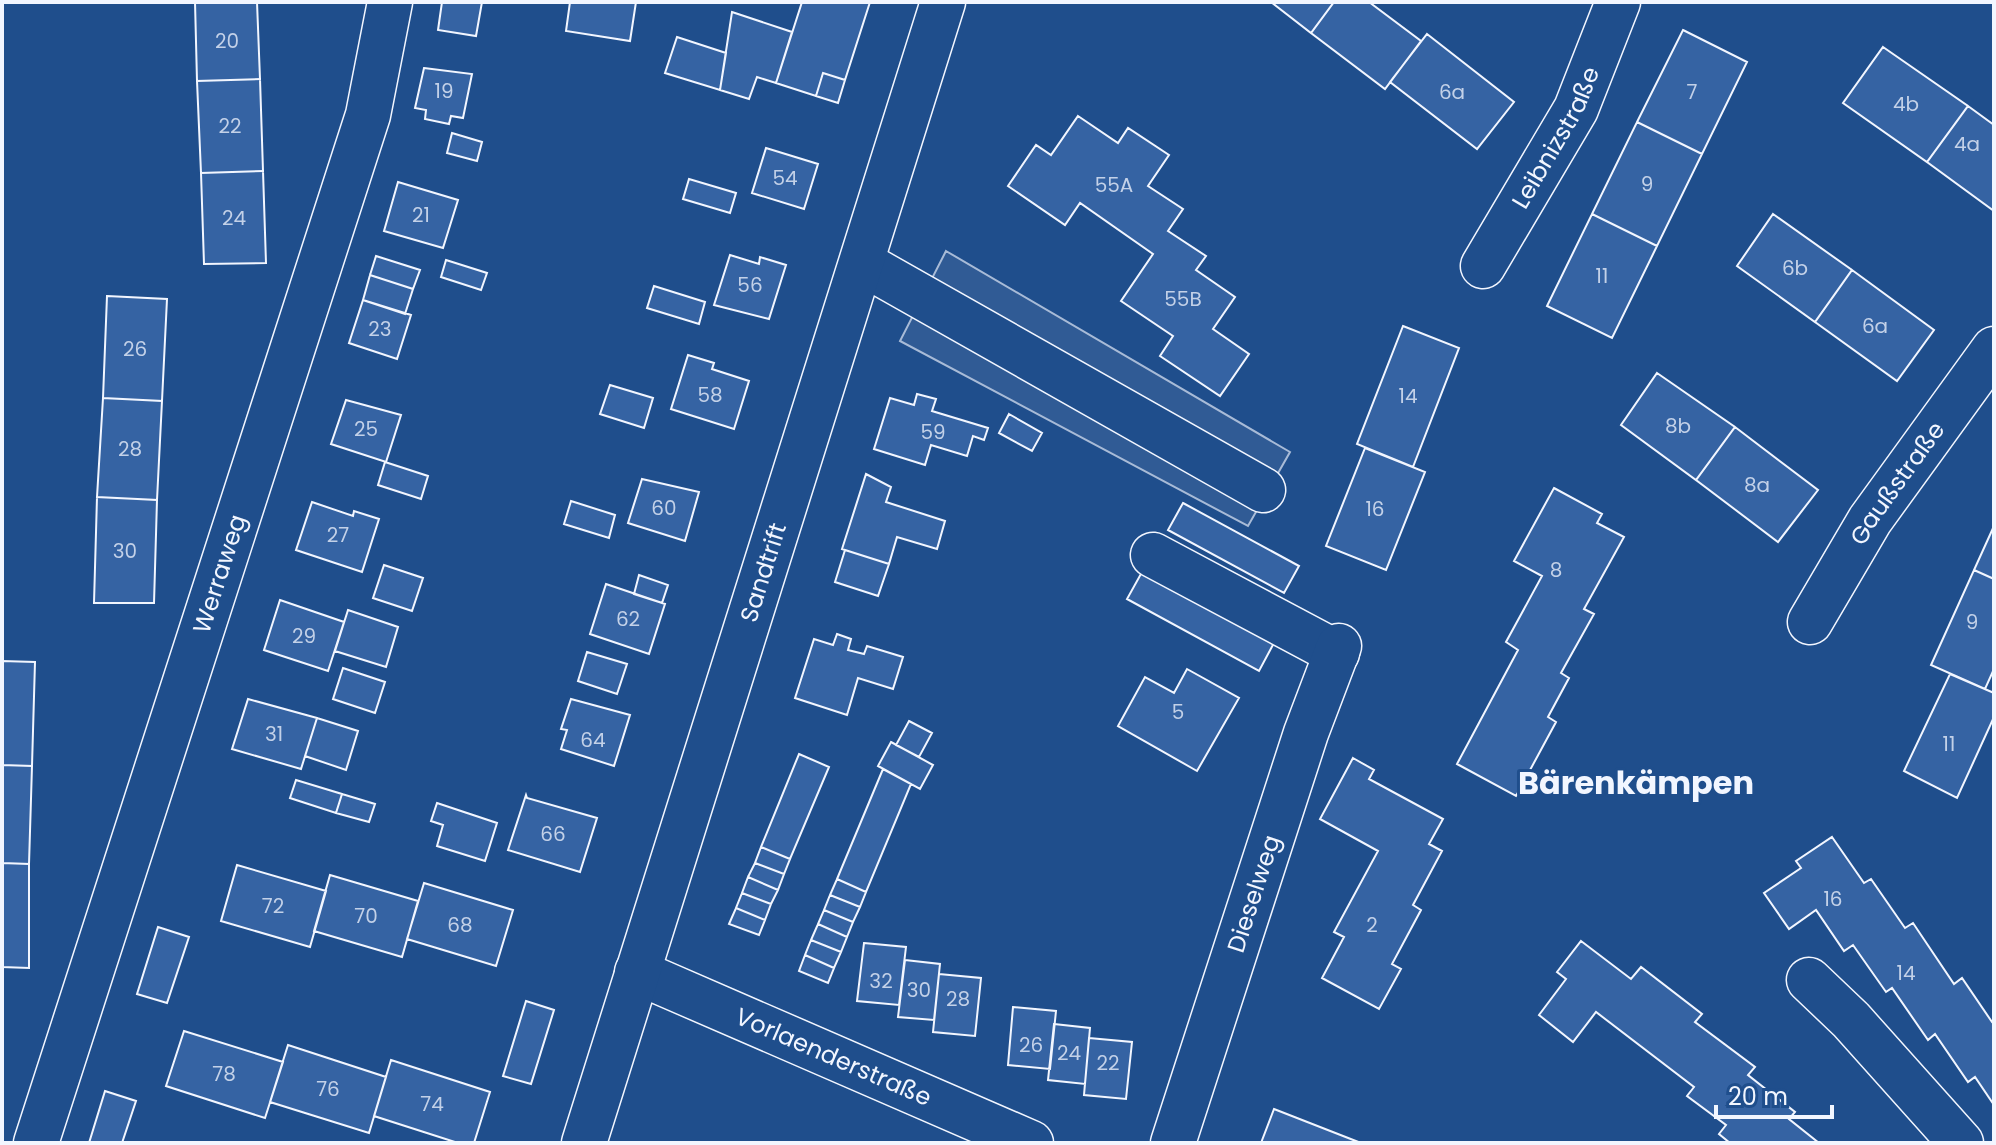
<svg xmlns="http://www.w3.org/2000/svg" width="1996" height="1145" viewBox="0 0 1996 1145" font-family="Poppins,sans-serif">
  <rect width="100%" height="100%" fill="#1f4e8c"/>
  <path fill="#305b95" stroke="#a8bbd7" stroke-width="2" d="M946,251L1290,452L1248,526L900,341Z"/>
  <path fill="#3563a3" stroke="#f2f6ff" stroke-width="2" d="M195,2H257L260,79L197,81Z
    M442,2H482L476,36L438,30Z
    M570,2H636L630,41L566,31Z
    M802,2H870L845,80L823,73L816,96L776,83Z
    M1271,2H1334L1311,33Z
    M1334,2H1369L1421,41L1385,89L1311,33Z
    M732,12L792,32L776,83L757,77L749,99L720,90Z
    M1683,30L1747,62L1702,154L1637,122Z
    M1427,34L1514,102L1477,149L1390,82Z
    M677,37L726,53L720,90L665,73Z
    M1883,47L1968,106L1927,162L1843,103Z
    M424,68L472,74L463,118L451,116L449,124L425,119L426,110L415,108Z
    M823,73L845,80L838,103L816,96Z
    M260,79L263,171L201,173L197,81Z
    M1968,106L1994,125V211L1927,162Z
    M1078,116L1118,143L1128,128L1169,155L1148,186L1183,209L1168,231L1206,256L1196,270L1235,297L1213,329L1249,354L1220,396L1160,356L1173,336L1121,301L1153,254L1080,203L1065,225L1008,186L1036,145L1051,155Z
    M1637,122L1702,154L1657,246L1592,214Z
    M452,133L482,142L477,161L447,153Z
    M766,148L818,164L804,209L752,193Z
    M263,171L266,263L204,264L201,173Z
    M689,179L736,193L730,213L683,199Z
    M398,182L458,200L443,248L384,231Z
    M1592,214L1657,246L1612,338L1547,306Z
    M1773,214L1852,270L1815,322L1737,266Z
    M730,255L759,264L760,257L786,265L769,319L714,305Z
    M376,256L420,270L413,289L370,275Z
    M446,260L487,273L481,290L441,277Z
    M1852,270L1934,330L1897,381L1815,322Z
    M370,275L413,289L405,314L363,300Z
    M654,286L705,302L699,324L647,308Z
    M107,296L167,299L162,401L103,398Z
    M363,300L411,315L397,359L349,343Z
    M1403,326L1459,348L1413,467L1357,444Z
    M688,355L714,363L712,369L749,381L734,429L671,409Z
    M1657,373L1735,427L1696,480L1621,425Z
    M610,385L653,398L644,428L600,414Z
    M917,394L936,399L932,411L988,428L984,440L973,436L967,456L931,445L925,465L874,449L890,398L914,405Z
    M103,398L162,401L157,500L97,497Z
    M346,400L401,415L386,462L331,444Z
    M1009,414L1042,433L1032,451L999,433Z
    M1735,427L1818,490L1778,542L1696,480Z
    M1365,448L1425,472L1386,570L1326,546Z
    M385,462L428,476L421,499L378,485Z
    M866,474L891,487L886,502L945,521L937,549L897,537L889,564L842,549Z
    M642,479L699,492L685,541L628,523Z
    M1554,488L1602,514L1597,523L1624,537L1584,609L1594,614L1561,673L1569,678L1548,717L1556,722L1516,796L1457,764L1518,650L1506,642L1542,576L1514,561Z
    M97,497L157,500L154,603H94Z
    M571,501L615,515L609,538L564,524Z
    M312,502L353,516L354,511L379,519L362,572L296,550Z
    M1183,503L1299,566L1284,593L1168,530Z
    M1994,526V579L1974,570Z
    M845,550L889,564L878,596L835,582Z
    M384,565L423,578L412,611L373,598Z
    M1974,570L1994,579V669L1985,689L1931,665Z
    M1142,572L1274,643L1259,671L1127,599Z
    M639,575L668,585L662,603L634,594Z
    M606,584L665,604L649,654L590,634Z
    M280,600L344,622L328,671L264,650Z
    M348,610L398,627L386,667L335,651Z
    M837,634L851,639L848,650L864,654L867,646L903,657L893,689L858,678L847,715L795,698L814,639L833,645Z
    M587,652L627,664L617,694L578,681Z
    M2,661L35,662L32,766L2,765Z
    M343,668L385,682L375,713L333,699Z
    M1187,669L1239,698L1197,771L1118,726L1145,677L1174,693Z
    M1950,674L1994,693V717L1957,798L1904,771Z
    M248,699L317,718L301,769L232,749Z
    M571,699L630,715L614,766L561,749L567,730L561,729Z
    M317,718L358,731L346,770L305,756Z
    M909,721L932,733L919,757L896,745Z
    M891,742L933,765L920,789L878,766Z
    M799,754L829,767L790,859L761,847Z
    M1353,758L1374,770L1369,779L1443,819L1429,844L1442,851L1413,905L1421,910L1392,964L1401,969L1379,1009L1322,978L1344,937L1334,932L1378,851L1320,819Z
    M2,765L32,766L29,864L2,863Z
    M883,769L911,784L866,892L837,879Z
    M296,780L342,794L336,813L290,798Z
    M342,794L375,804L369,822L336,813Z
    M526,795L527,798L597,818L580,872L508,850Z
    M437,803L497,823L485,861L437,846L443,825L431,821Z
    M1832,837L1864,883L1871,879L1905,928L1913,923L1954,984L1962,978L1992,1022L1994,1021V1105L1975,1077L1968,1082L1935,1034L1928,1040L1892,988L1886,992L1853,945L1844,951L1816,910L1789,929L1764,893L1801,868L1796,861Z
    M761,847L790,859L784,874L755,863Z
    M2,863L29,864V968L2,967Z
    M755,863L784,874L778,890L748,877Z
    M237,865L326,891L310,947L221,921Z
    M330,875L418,901L402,957L314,931Z
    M748,877L778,890L771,904L742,893Z
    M837,879L866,892L860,907L830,895Z
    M424,883L513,910L496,966L407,939Z
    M742,893L771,904L765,920L736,908Z
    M830,895L860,907L853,922L824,910Z
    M736,908L765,920L759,935L729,924Z
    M824,910L853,922L847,937L818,924Z
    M818,924L847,937L841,952L811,940Z
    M158,927L189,937L167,1003L137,994Z
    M811,940L841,952L834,968L805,955Z
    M1581,941L1631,979L1641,967L1702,1014L1695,1022L1755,1067L1748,1075L1795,1112L1789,1119L1819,1143H1730L1719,1134L1726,1125L1687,1096L1694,1087L1596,1012L1573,1042L1539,1015L1566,979L1557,972Z
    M864,943L906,947L899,1005L857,1001Z
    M805,955L834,968L828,983L799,971Z
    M905,960L940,964L934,1020L898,1017Z
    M939,974L981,978L975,1036L933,1032Z
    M526,1001L554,1010L531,1084L503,1076Z
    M1013,1007L1056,1011L1050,1069L1008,1065Z
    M1054,1024L1090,1028L1085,1084L1048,1080Z
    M184,1031L283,1062L265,1118L166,1086Z
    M1089,1038L1132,1042L1126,1099L1084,1095Z
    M288,1045L386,1077L369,1133L270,1102Z
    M391,1060L490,1092L474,1143H458L374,1116Z
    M105,1091L136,1101L122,1143H89Z
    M1274,1109L1361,1143H1261Z"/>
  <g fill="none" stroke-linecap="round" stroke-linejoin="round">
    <defs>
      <g id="minor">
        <path d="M862,263L1263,490"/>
        <path id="s1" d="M1483,266L1576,109L1618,2"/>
        <path d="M1153,555L1337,653"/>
        <path id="s2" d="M1810,622L1870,520L1994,349"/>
        <path id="s3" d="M637,972L1031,1143"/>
        <path d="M1809,980L1851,1020L1961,1143"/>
        <path id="s4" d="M36,1143L368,115L390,2"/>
        <path id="s5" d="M584,1143L943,2"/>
        <path id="s6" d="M1173,1143L1306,733L1339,646"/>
      </g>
    </defs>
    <use href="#minor" stroke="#f2f6ff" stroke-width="47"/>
    <use href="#minor" stroke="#1f4e8c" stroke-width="44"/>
  </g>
  <g text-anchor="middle" stroke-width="6" stroke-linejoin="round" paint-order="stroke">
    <g font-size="20" fill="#c3d1e8">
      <text x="227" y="48">20</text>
      <text x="444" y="98">19</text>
      <text x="1452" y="99">6a</text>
      <text x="1692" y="99">7</text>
      <text x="1906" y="111">4b</text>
      <text x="230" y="133">22</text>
      <text x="1967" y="151">4a</text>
      <text x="785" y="185">54</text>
      <text x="1647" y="191">9</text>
      <text x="1114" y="192">55A</text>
      <text x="421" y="222">21</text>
      <text x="234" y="225">24</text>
      <text x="1795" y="275">6b</text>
      <text x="1602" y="283">11</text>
      <text x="750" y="292">56</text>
      <text x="1183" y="306">55B</text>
      <text x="1875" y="333">6a</text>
      <text x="380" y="336">23</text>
      <text x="135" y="356">26</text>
      <text x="710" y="402">58</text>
      <text x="1408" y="403">14</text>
      <text x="1678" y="433">8b</text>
      <text x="366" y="436">25</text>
      <text x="933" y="439">59</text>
      <text x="130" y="456">28</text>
      <text x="1757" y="492">8a</text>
      <text x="664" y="515">60</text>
      <text x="1375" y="516">16</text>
      <text x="338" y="542">27</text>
      <text x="125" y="558">30</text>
      <text x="1556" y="577">8</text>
      <text x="628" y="626">62</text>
      <text x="1972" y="629">9</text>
      <text x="304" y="643">29</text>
      <text x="1178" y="719">5</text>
      <text x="274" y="741">31</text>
      <text x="593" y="747">64</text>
      <text x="1949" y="751">11</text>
      <text x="553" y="841">66</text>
      <text x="1833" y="906">16</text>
      <text x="273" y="913">72</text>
      <text x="366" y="923">70</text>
      <text x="460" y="932">68</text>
      <text x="1372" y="932">2</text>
      <text x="1906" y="980">14</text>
      <text x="881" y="988">32</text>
      <text x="919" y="997">30</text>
      <text x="958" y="1006">28</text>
      <text x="1031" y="1052">26</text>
      <text x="1069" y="1060">24</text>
      <text x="1108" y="1070">22</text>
      <text x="224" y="1081">78</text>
      <text x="328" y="1096">76</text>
      <text x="432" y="1111">74</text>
    </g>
    <g font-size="24" fill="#f2f6ff" stroke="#1f4e8c">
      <text dy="8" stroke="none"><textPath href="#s1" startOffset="148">Leibnizstraße</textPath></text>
      <text dy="8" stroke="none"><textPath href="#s2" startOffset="164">Gaußstraße</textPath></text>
      <text dy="8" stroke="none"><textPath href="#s5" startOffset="598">Sandtrift</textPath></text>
      <text dy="8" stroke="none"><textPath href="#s4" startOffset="598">Werraweg</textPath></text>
      <text dy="8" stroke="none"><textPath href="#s6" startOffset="262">Dieselweg</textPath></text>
      <text dy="8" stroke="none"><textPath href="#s3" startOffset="214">Vorlaenderstraße</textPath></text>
    </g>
    <g font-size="32" font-weight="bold" fill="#f2f6ff" stroke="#1f4e8c">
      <text x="1636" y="794">Bärenkämpen</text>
    </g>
  </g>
  <rect width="1996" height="1145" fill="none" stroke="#f2f6ff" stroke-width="8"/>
  <path d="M1716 1105v12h116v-12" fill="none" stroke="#f2f6ff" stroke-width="4"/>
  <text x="1728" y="1105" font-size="24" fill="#f2f6ff" stroke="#1f4e8c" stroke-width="6" paint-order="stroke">20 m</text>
</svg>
